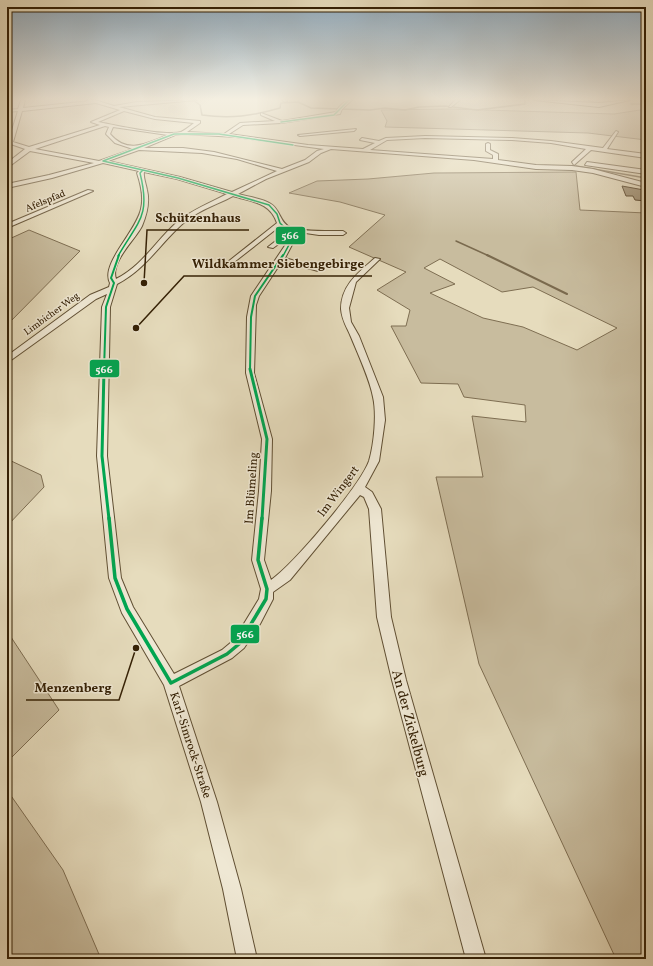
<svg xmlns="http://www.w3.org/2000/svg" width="653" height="966" viewBox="0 0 653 966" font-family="Vollkorn,serif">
  <rect width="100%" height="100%" fill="#e6dcbd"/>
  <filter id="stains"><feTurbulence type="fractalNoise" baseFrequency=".005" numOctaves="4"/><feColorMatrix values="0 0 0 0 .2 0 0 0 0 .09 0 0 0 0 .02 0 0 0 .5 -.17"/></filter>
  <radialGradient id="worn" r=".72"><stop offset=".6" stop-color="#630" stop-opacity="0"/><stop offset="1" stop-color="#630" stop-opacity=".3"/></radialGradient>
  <path fill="#c8bc9e" stroke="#7e6e52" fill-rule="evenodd" d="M451,109L614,114L646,109V140L588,133L385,127L387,121L381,110Z
    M576,172L580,210L646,213V959H616L479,664L436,477H483L472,416L526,422L525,405L464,397L458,384L421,383L391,326H406L410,310L377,290L406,272L349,247L385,215L340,202L289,193L317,181L368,179L434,173ZM440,259L502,292L533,287L617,328L577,350L523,327L483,318L430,293L455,284L424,268Z
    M29,230L80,251L7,325V240Z
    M7,459L41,475L44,487L7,526Z
    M7,631L59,710L7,762Z
    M7,790L63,870L101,959H7Z"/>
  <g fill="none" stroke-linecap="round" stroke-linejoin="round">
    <path stroke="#7a6a4e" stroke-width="1.5" d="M193,100L200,105L202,115C231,119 252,116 280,108L281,103L298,102L311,108L370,110L385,108L405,110L419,107L445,106L477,110L525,104V100
      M588,100L596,103
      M631,104H646
      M576,166L646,178
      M456,241L489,256"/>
    <path stroke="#7a6a4e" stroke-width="2" d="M487,255L567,294"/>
  </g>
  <path fill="#918265" stroke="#342005" d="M622,186L644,190L646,201L635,200L633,196H626Z"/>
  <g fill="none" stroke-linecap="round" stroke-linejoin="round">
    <defs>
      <path id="street" d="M21,100H25L23,108L90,101L87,100H95L114,106L137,102L197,100L119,107L155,117L200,121V123L187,132L224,134L240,123L275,121L261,115V113L282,121L336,112C339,106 345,100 352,100L342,109L340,114L281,123L243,125L229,134L308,145L363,149L375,143L360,140L362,138L379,141L386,138L425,136L512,138L551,141L603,148L616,131L618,132L607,149L646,154V158L591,150L574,165L572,162L586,149L551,143L512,140L425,138L387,140L370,150L493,159V155L486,151V144L488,143L490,144V150L498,154V160L536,165L572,166L593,169L646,183V187L593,173L572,170L536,169L474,160L331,149L321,153L309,162L266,179L238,194C248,197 262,198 271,204C280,209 280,223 290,227C302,232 329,231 343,231L346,233L343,235H319L292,231L294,241L285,258L322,269L318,271L282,261L259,296L256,305L254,373L272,439L271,491L264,560L271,580C293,565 360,486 369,461C374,444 377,414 373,397C370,380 358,354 351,337C347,327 342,321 341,309C341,285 359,272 375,258L380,259L356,282L349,308L351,322L359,336L383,397L385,420L379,461L365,487L372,492L381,509L391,617L406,680L486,959H466L392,680L377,617L369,509L364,497L360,495L290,580L273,592V599L260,624L244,648L232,658L179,686L217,802L241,889L257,959H237L223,889L201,802L164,685L122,613L109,578L97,456L102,307L107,294L96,299L7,363V356L90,295L109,287L110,283C100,264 136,232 141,209C144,197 141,185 137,173L139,171L103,163L52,178L7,188V184L49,175L94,163L30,151L7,168V163L25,149L8,143L18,111L7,112V110L18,109ZM96,103L120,110L91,122L100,125L29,147L13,142L22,111ZM124,111L155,119L194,123C190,126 185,130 181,132C166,137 115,125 98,122ZM105,126L109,127L106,134L115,143L133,149L99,161L35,149ZM113,127L168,135C147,143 128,155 110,134ZM183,134L236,137L324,149L317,151L305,160L282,169L214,152L183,148H144L175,135ZM139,150L202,153L237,159L277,171L232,192L180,177L108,161ZM144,172L177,179L227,194C210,203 191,210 176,223C155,242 142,266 116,279C110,262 135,240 142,226C147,214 150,202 147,190C146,184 143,177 144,172ZM233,196C252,202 270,202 277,223L229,261V263H233L280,226L285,230L286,233L268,247L273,248L287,238L288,241L251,296L247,317L246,373L262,439L259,491L252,560L261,589L259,599L234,640L222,650L174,674L133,607L121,578L107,456L110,307L117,284C148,268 161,241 187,220C200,210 218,204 233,196Z
        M282,100H287V101L285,102Z
        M455,100H460L451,107H449Z
        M356,129L354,131L300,136L298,135Z
        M587,162L646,170V174L585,165Z
        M88,190L93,191L7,228V224Z"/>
      <path id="secondary" d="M534,100L599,103L630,100L599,107Z"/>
    </defs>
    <use href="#street" stroke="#604f33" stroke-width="2"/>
    <use href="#secondary" stroke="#342005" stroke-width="2"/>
    <use href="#street" fill="#efe8d4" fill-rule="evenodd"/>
    <use href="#secondary" fill="#efe8d4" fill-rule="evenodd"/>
    <defs>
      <path id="bus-1-far3" d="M281,122L334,115L349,100
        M103,161L178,178L269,205L277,214L280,223L290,233L291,241L283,256
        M103,161L174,134H219L293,145
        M118,256C138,221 151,217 140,173L142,171"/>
      <path id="bus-1-far2" d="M104,370L106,307L114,283L111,278L119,255
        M250,370L251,317L255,296L283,255"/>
      <path id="bus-1-far1" d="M104,369L102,456L109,519
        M250,369L267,439L262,519"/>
      <path id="bus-1" d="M109,518L115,578L127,609L171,683L227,654L239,644L266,599L267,589L258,560L262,518"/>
    </defs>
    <use href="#bus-1-far3" stroke="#efe8d4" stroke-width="3"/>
    <use href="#bus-1-far2" stroke="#efe8d4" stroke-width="4"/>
    <use href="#bus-1-far1" stroke="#efe8d4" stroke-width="6"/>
    <use href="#bus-1" stroke="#efe8d4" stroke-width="6"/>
    <use href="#bus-1-far3" stroke="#00a651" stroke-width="1.5"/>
    <use href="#bus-1-far2" stroke="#00a651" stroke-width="2"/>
    <use href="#bus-1-far1" stroke="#00a651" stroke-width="3"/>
    <use href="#bus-1" stroke="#00a651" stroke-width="3.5"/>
  </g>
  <linearGradient id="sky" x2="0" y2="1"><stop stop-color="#8faabe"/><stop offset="0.42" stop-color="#f4efe1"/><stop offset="1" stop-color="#f4efe1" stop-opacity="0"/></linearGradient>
  <rect width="653" height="236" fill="url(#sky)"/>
  <g text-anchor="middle" stroke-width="3" stroke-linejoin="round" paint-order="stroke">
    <g font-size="10" fill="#342005" stroke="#efe8d4">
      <text transform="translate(45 200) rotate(-23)" y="4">Afelspfad</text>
      <text transform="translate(51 313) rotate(-36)" y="4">Limbicher Weg</text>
    </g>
    <g font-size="12" fill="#342005" stroke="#efe8d4">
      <text transform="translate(251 488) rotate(-86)" y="4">Im Blümeling</text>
      <text transform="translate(338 491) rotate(-53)" y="4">Im Wingert</text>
      <text transform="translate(191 745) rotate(72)" y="4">Karl-Simrock-Straße</text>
    </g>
    <g font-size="14" fill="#342005" stroke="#efe8d4">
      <text transform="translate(411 723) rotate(75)" y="5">An der Zickelburg</text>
    </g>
  </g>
  <path fill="none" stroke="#342005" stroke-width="1.5" d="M144 283L147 230H249M136 328L184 276H372M136 648L119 700H26"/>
  <g fill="#342005" stroke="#efe8d4" stroke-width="1.5">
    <circle cx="144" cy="283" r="4"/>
    <circle cx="136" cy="328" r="4"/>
    <circle cx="136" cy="648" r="4"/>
  </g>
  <g font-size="13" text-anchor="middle" font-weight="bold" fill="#342005" stroke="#efe8d4" stroke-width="3" stroke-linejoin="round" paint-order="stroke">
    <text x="198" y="222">Schützenhaus</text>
    <text x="278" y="268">Wildkammer Siebengebirge</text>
    <text x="73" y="692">Menzenberg</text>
  </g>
  <g stroke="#efe8d4" stroke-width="1.5">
    <rect x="275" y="226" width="31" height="19" rx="4" fill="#00a651"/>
    <rect x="89" y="359" width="31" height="19" rx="4" fill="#00a651"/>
    <rect x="230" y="624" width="30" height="20" rx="4" fill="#00a651"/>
  </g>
  <g font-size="11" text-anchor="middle" font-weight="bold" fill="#fff">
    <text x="290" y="239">566</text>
    <text x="104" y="373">566</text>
    <text x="245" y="638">566</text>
  </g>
  <rect width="653" height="966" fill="none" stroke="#e6dcbd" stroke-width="24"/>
  <rect x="8" y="8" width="637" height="950" fill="none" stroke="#342005" stroke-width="2"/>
  <rect x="12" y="12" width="629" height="942" fill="none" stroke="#342005"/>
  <rect width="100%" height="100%" filter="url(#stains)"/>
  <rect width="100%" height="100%" fill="url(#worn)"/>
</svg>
